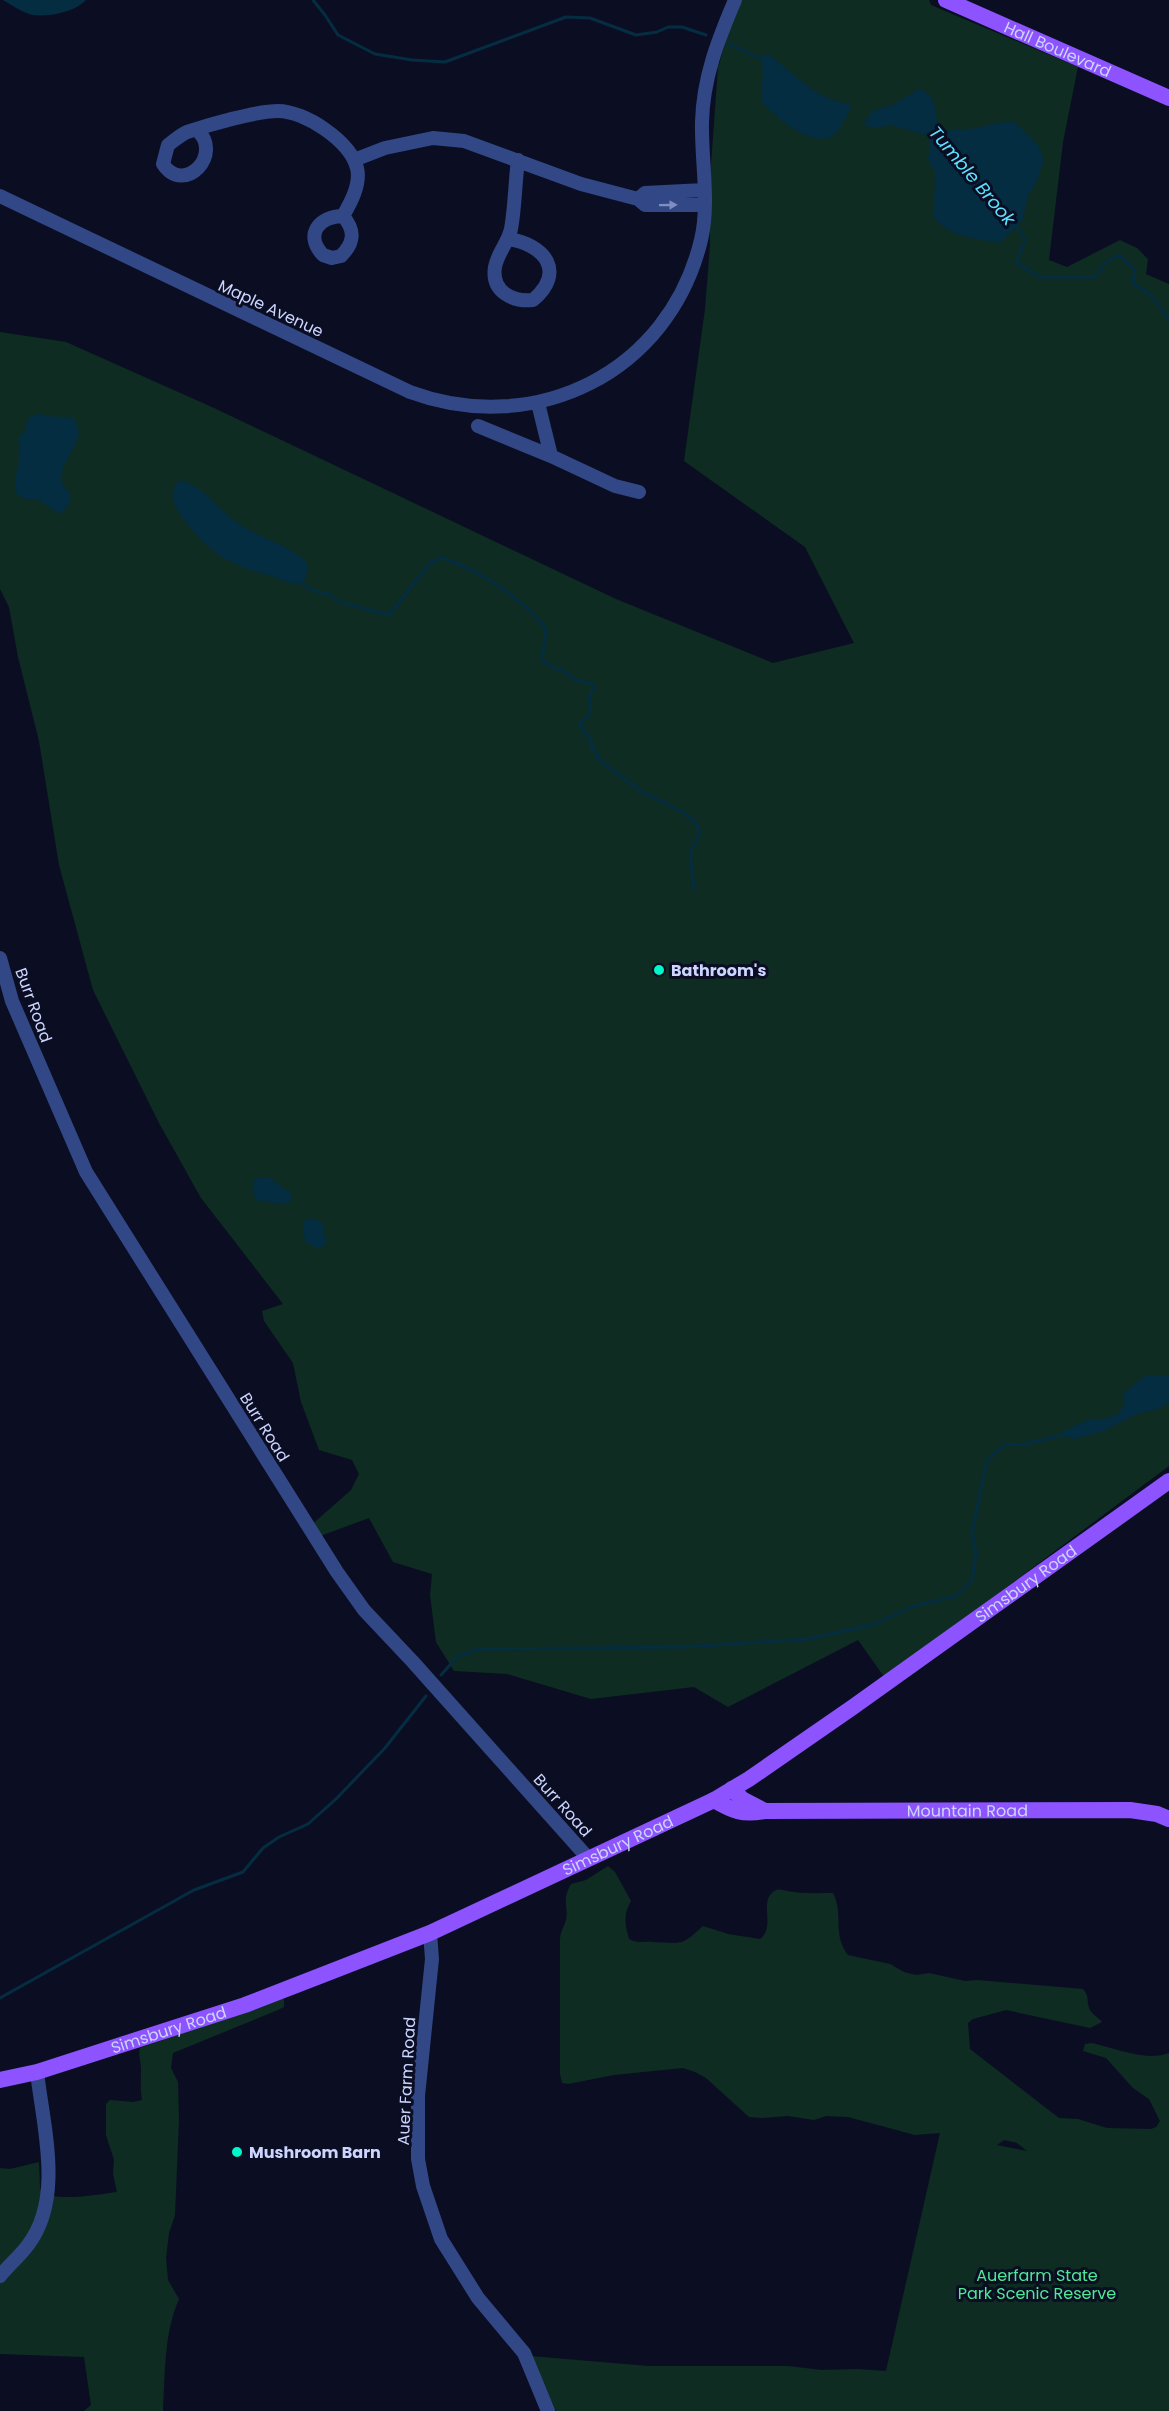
<svg xmlns="http://www.w3.org/2000/svg" width="1169" height="2411" viewBox="0 0 1169 2411" font-family="Poppins,sans-serif">
  <rect width="100%" height="100%" fill="#0b0e22"/>
  <path fill="#0e2c22" fill-rule="evenodd" d="M739,0H929L931,5L1078,67L1063,142L1049,260L1067,267L1120,240L1137,248L1148,259L1146,274L1169,284V1466L885,1678L858,1640L728,1707L694,1687L591,1699L507,1674L454,1671L436,1642L430,1595L432,1574L393,1562L369,1518L315,1538L308,1528L351,1490L359,1474L352,1460L319,1450L301,1402L293,1363L264,1321L262,1311L283,1304L201,1198L159,1123L93,990L59,865L39,741L18,657L9,607L0,589V332L66,342L214,408L616,599L773,663L854,643L805,547L684,461L705,309L710,245L709,192L718,67Z
    M608,1866L615,1872L631,1901C623,1915 625,1925 629,1939C638,1944 644,1941 654,1942C683,1943 680,1947 703,1926L728,1934L760,1939C776,1927 759,1903 773,1892C778,1888 782,1890 787,1891C802,1894 817,1893 833,1893C844,1915 832,1934 848,1955L890,1964L904,1972L916,1975L929,1973L965,1981L977,1980L1083,1989C1090,1996 1086,2003 1090,2010C1093,2015 1099,2018 1102,2022L1090,2028L1006,2010L973,2019L968,2023L970,2049L1059,2118L1078,2119L1107,2128L1151,2129L1156,2127L1160,2121L1149,2099L1133,2088L1106,2058L1083,2051L1085,2044L1092,2043C1115,2048 1146,2062 1169,2053V2411H556L530,2356L648,2366H788L822,2370L856,2369L886,2371L940,2133L915,2135L848,2117L826,2116L814,2120L788,2116L762,2118L749,2117L706,2078L695,2072L683,2068L614,2075L568,2084L562,2083L560,2074V1940C560,1932 564,1927 566,1920C569,1907 561,1901 571,1884L586,1880ZM1004,2140L1017,2143L1027,2151L997,2145Z
    M281,1999H284V2007L278,2010L173,2053L171,2068L178,2082L179,2120L175,2215L169,2233L166,2258L168,2280L179,2299C164,2333 165,2374 163,2411H84L91,2405L84,2357L0,2354V2168L10,2169L39,2162L40,2189C52,2204 99,2194 117,2192L113,2174L114,2160L106,2135V2104L110,2100L133,2102L142,2100C140,2089 141,2080 141,2069C141,2061 138,2056 140,2048Z"/>
  <path fill="#052d41" d="M3,0H86C75,12 49,17 33,15C23,13 12,5 3,0Z
    M768,54C796,74 814,99 850,104L851,108C846,116 841,130 834,135C812,150 777,117 762,103C760,87 766,73 760,57Z
    M919,89C941,95 932,119 942,133C954,127 958,131 971,129C986,126 999,122 1014,121L1038,145L1044,160L1037,181L1028,196L1022,221L1000,243C974,238 952,238 934,218L935,173L928,159L930,140L928,136L891,125L876,128L863,125L872,111L893,105Z
    M41,413C52,420 64,414 75,419C77,425 80,432 78,438C72,456 49,477 70,493C71,504 68,508 59,514L39,500L24,499L16,493C12,479 19,470 19,456C20,449 18,442 19,436L25,432L28,418Z
    M180,480C210,490 215,508 239,524C259,537 282,543 301,557L308,565L305,580C294,588 286,581 274,577C256,572 239,567 222,557C208,549 174,514 173,497C173,489 175,486 180,480Z
    M259,1177L271,1178L291,1194V1200L288,1203C278,1205 269,1201 259,1202C253,1197 252,1187 254,1180Z
    M307,1219C314,1219 321,1220 325,1226L323,1233L327,1239L325,1245L319,1249L305,1242L303,1223Z
    M1154,1375L1169,1376V1403L1158,1409L1137,1414L1104,1431L1074,1439L1060,1433L1090,1419H1104L1118,1414L1124,1405V1393L1143,1377Z"/>
  <g fill="none" stroke-linecap="round" stroke-linejoin="round">
    <path stroke="#052d41" stroke-width="3" d="M313,0L325,15L338,35L375,54L412,60L445,62L566,17L590,18L636,35L657,32L668,27H682L706,35
      M729,44L762,59
      M1016,226L1025,239L1017,263L1039,277H1095L1105,263L1119,255L1135,270L1133,283L1153,297L1169,320
      M301,583L312,590L328,594L340,602L389,615L431,562L443,558C477,569 525,600 546,629L542,660L554,668L562,670L576,680L592,684L594,688L589,697L591,713L579,724L593,743L590,746L597,753L598,759L641,791L684,813L696,823L700,832L690,854L694,889
      M441,1675L458,1656L480,1649L686,1647L807,1639L872,1625L914,1606L956,1596L972,1581L976,1553L972,1533L987,1460L1005,1444L1020,1445L1069,1434
      M0,1998L194,1890L243,1872L263,1848L279,1837L308,1824L336,1799L385,1748L426,1696"/>
    <path stroke="#324785" stroke-width="14" d="M197,130C224,154 184,196 163,164L168,145C174,141 180,135 187,132C208,125 256,111 278,111C305,111 350,141 357,168C361,184 351,202 343,216C356,231 354,243 341,256L332,258L323,255C304,235 319,216 343,216
      M354,160L385,148L433,138L464,141L581,184L638,199
      M704,190L645,193L638,199L645,205H704
      M0,196L410,392C535,438 669,373 701,240C710,202 701,160 702,122C703,78 718,40 735,0
      M509,239C545,245 566,272 533,300C513,302 491,292 495,267C497,254 508,243 511,229C515,207 515,183 518,160
      M538,403L551,456
      M478,426L551,456L615,486L639,492
      M0,958L12,1001L86,1172L337,1572L364,1610L413,1662L588,1858
      M430,1933L432,1959L418,2096V2159L423,2186L441,2239L478,2298L524,2353L548,2411
      M0,2276C9,2265 20,2256 28,2245C64,2198 43,2126 37,2072"/>
    <g stroke="#8c53ff" stroke-width="16">
      <path id="s1" d="M946,0L1169,98"/>
      <path d="M732,1789L742,1799L765,1811"/>
      <path id="s2" d="M714,1800C733,1811 742,1815 765,1811L1130,1810L1157,1814L1169,1819"/>
      <path id="s3" d="M0,2080L37,2072L245,2005L330,1972L430,1933L714,1800L749,1779L853,1707L1169,1481"/>
    </g>
  </g>
  <defs><path id="oneway-solid" d="M-6-.8H1V-3.2L6.5 0L1 3.2V.8H-6Z" transform="scale(1.5)"/></defs>
  <use fill="#7f8ec2" href="#oneway-solid" transform="translate(668 205) rotate(-1)"/>
  <g fill="#00f7c7" stroke="#0b0e22" stroke-width="2">
    <circle cx="659" cy="970" r="6"/>
    <circle cx="237" cy="2152" r="6"/>
  </g>
  <g text-anchor="middle" stroke-width="6" stroke-linejoin="round" paint-order="stroke">
    <g font-size="16" fill="#ccd5ff" stroke="#0b0e22">
      <text dy="6" stroke="none"><textPath href="#s1" startOffset="122">Hall Boulevard</textPath></text>
      <text transform="translate(271 308) rotate(25)" y="6">Maple Avenue</text>
      <text transform="translate(34 1005) rotate(70)" y="6">Burr Road</text>
      <text transform="translate(265 1427) rotate(58)" y="6">Burr Road</text>
      <text dy="6" stroke="none"><textPath href="#s3" startOffset="1148">Simsbury Road</textPath></text>
      <text transform="translate(563 1805) rotate(48)" y="6">Burr Road</text>
      <text dy="6" stroke="none"><textPath href="#s2" startOffset="256">Mountain Road</textPath></text>
      <text dy="6" stroke="none"><textPath href="#s3" startOffset="662">Simsbury Road</textPath></text>
      <text dy="6" stroke="none"><textPath href="#s3" startOffset="176">Simsbury Road</textPath></text>
      <text transform="translate(406 2081) rotate(-87)" y="6">Auer Farm Road</text>
    </g>
    <g font-size="16" font-weight="bold" fill="#ccd5ff" stroke="#0b0e22" text-anchor="start">
      <text x="671" y="976">Bathroom's</text>
      <text x="249" y="2158">Mushroom Barn</text>
    </g>
    <g font-size="16" fill="#4ee995" stroke="#0b0e22">
      <text x="1037" y="2281">Auerfarm State<tspan x="1037" dy="18">Park Scenic Reserve</tspan></text>
    </g>
    <g font-size="18" font-style="italic" fill="#5ae3ff" stroke="#0b0e22">
      <text transform="translate(972 176) rotate(50)" y="6">Tumble Brook</text>
    </g>
  </g>
</svg>
